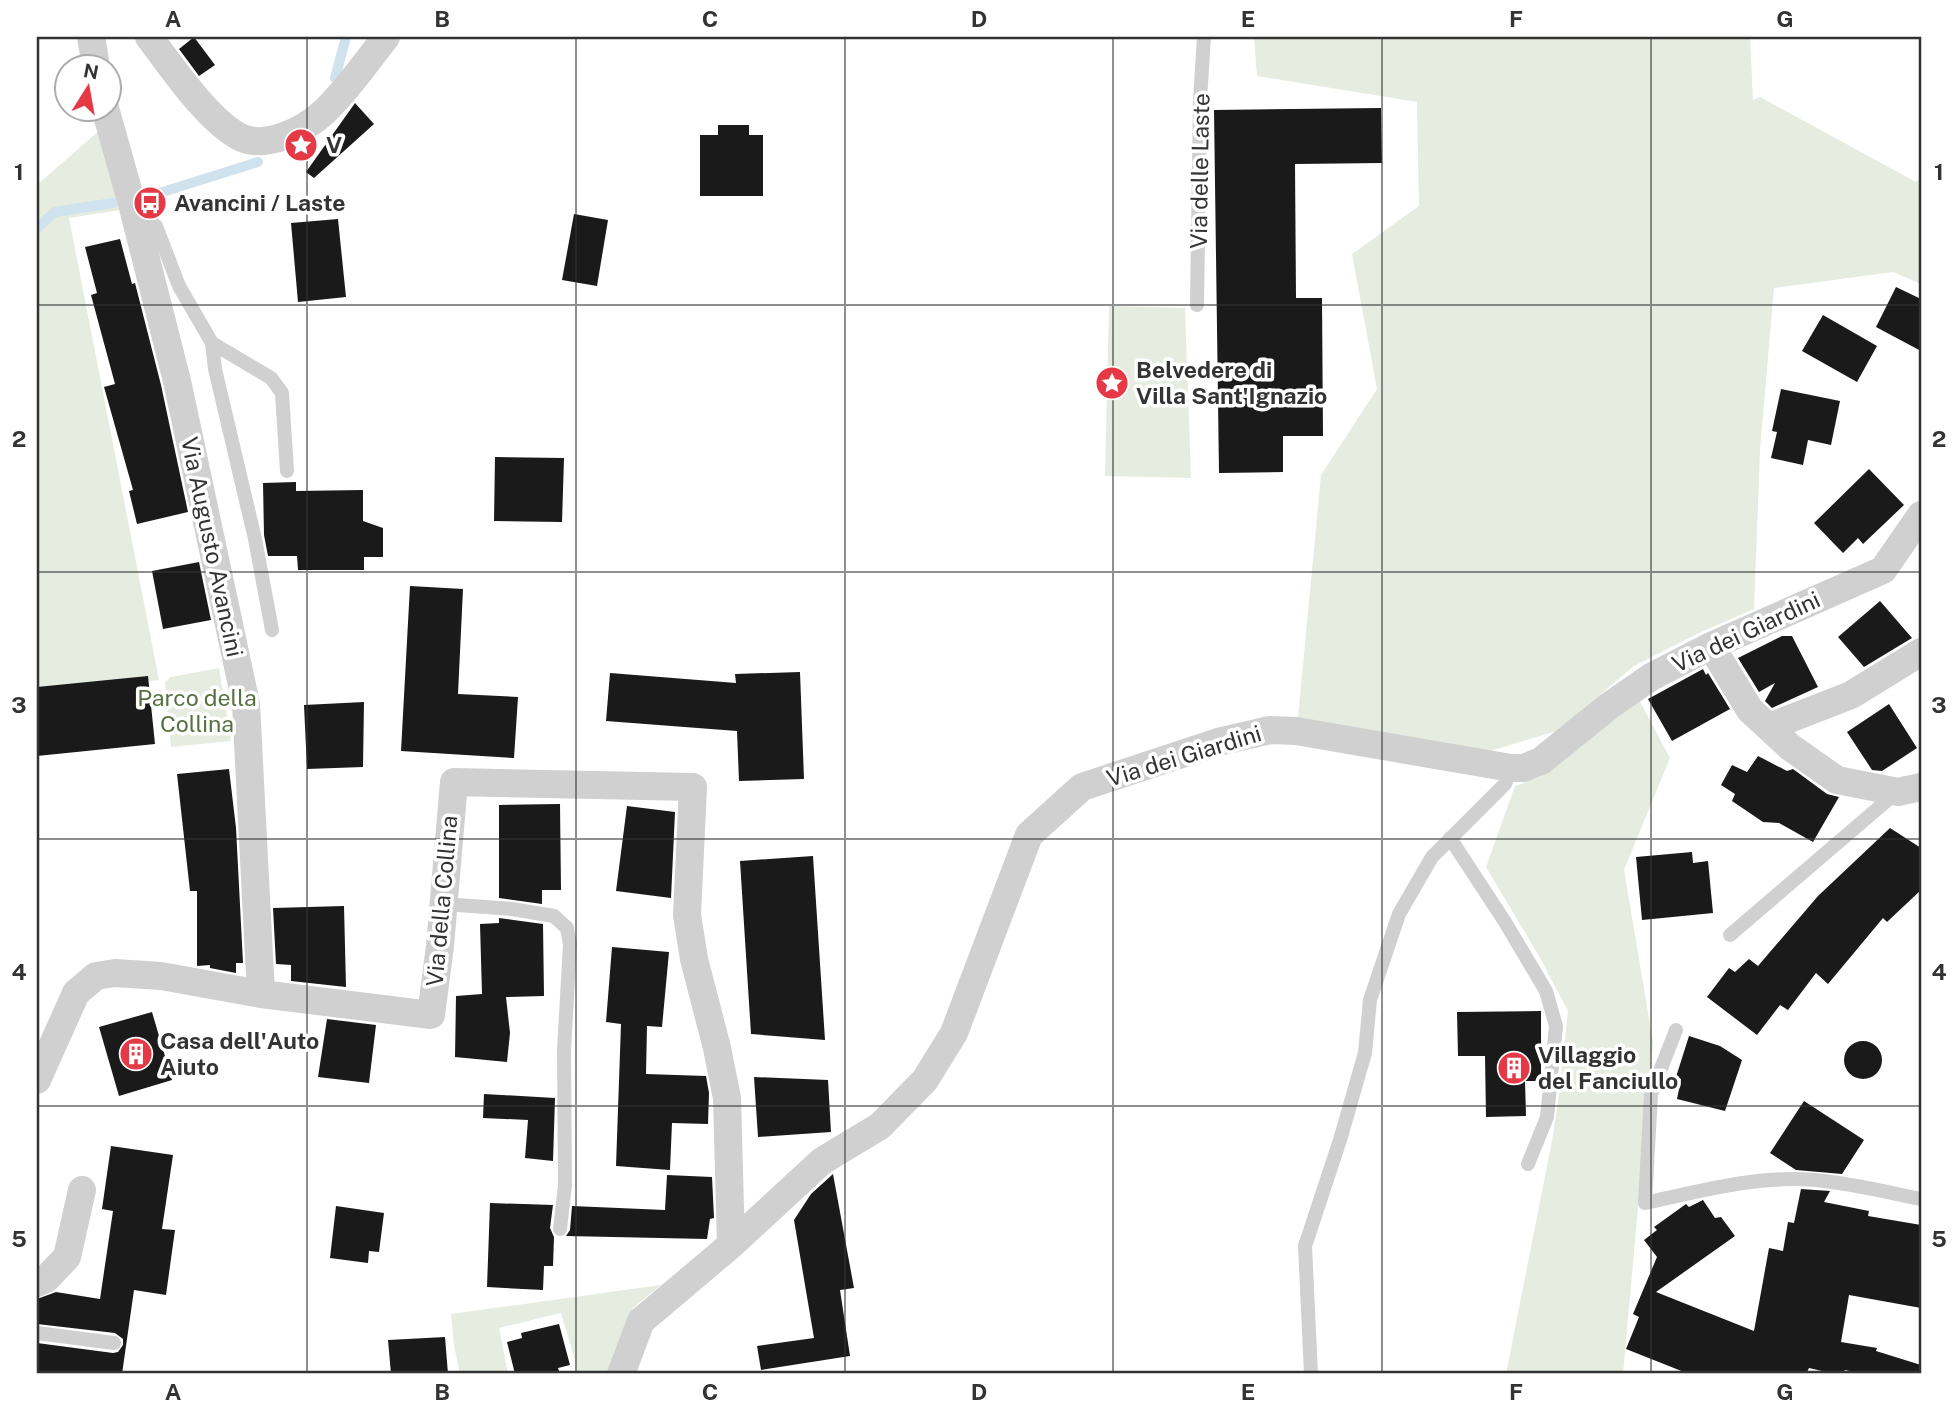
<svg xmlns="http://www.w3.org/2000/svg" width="1958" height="1411" viewBox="0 0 1958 1411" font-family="'Public Sans',sans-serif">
  <rect width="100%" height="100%" fill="#fff"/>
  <path fill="#e6ecdf" d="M1254,37H1750L1753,100L1760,97L1916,182L1921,178V284L1893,272L1774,288L1760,450L1754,609L1699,633L1634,666L1557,731L1486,752L1298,718L1321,475L1377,389L1352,254L1419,206L1417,102L1257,76Z
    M101,129L120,210L69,218L159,680L37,695V185Z
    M1109,306L1185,308L1191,478L1105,476Z
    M219,668L231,741L171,747L165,682L171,677Z
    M1638,698L1670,758L1624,870L1653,1042L1623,1374H1506L1552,1141L1560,1088L1568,1011L1539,956L1486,867L1515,786L1541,777Z
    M661,1285L633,1308L620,1337L609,1374H575V1360L561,1313L499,1328L508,1374H460L454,1346L451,1314Z"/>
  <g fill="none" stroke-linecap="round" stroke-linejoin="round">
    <path stroke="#cfe2ee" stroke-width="10" d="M335,78L346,37
      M153,195L258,162
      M37,228L55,212L113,203"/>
  </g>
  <path fill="#1a1a1a" d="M194,37L215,65L199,76L179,49Z
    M355,103L374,124L314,178L306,172Z
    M1381,108L1382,163L1295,164L1296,298H1322L1323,436H1283V472L1219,473L1214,110Z
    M718,125H749V135H763V196H700V135H718Z
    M574,214L608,220L597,286L562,280Z
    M338,219L346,297L298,302L291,223Z
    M120,239L132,284L135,283L161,385L188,512L137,524L129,491L133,490L104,387L115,384L91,295L97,293L85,247Z
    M1896,287L1921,299V351L1876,327Z
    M1823,315L1877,346L1857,382L1802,351Z
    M1781,389L1840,401L1831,445L1808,440L1803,465L1771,458L1777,432L1772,431Z
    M495,457L564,458L562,522L494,521Z
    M1869,469L1904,505L1863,544L1858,538L1843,553L1814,523Z
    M296,482V491L363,490V521L383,528V557H364V570H298L297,556H268L264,535L263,483Z
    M199,562L211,620L163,629L152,571Z
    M410,586L463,589L458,694L518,697L514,758L401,751Z
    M1880,601L1912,638L1864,667L1838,637Z
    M1782,636H1792L1818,687L1772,708L1765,701L1775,683L1759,692L1738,658Z
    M1703,669L1706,675L1708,673L1730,709L1672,741L1648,699Z
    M800,672L804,779L739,781L737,731L606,721L610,673L736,683L735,674Z
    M148,676L155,744L37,756V687Z
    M364,702L363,767L307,769L304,705Z
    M1889,704L1917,748L1882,771L1872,770L1847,732Z
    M1758,756L1787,771L1793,769L1827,794L1839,797L1813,842L1779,823L1763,822L1732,801L1735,794L1721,785L1732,765L1747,772Z
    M229,769L236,828L243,963H236V973L210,968V965L197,966V891H190L177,774Z
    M560,804L561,890H542V904L499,898V805Z
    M627,806L675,812L671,898L616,891Z
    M1890,828L1921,848V890L1887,922L1883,918L1828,984L1816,973L1788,1010L1780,1005L1757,1035L1707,997L1729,968L1735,972L1749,959L1758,966L1818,896Z
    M1692,852L1693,863L1708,861L1713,913L1642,920L1636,857Z
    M813,856L825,1040L751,1034L740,861Z
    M344,906L346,987L291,981V965L276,964L273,908Z
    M499,918L543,924L544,996L506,997L510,1033L507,1062L455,1057L456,996L482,994L480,924L499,923Z
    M612,947L669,952L662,1027L647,1026L646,1074L706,1076L709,1093L708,1124L672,1123L670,1170L616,1166L621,1024L606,1022Z
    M1541,1011V1081H1525L1526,1116L1486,1117L1485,1056H1458L1457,1012Z
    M152,1012L172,1080L119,1096L99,1027Z
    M327,1019L376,1025L369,1083L318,1077Z
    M1689,1036L1720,1046L1742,1060L1725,1111L1677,1099L1681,1079L1676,1077Z
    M1844 1060a19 19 0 1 1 38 0a19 19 0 1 1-38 0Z
    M754,1077L828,1080L831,1132L758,1137Z
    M484,1094L555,1098L553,1161L525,1158L528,1120L483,1118Z
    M1804,1101L1864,1140L1842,1174L1796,1170L1770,1153Z
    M111,1146L173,1155L162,1229L175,1230L166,1295L134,1290L122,1374H37V1343L113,1353L118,1352L123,1345V1339L115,1333L37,1324V1299L56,1292L100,1299L113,1211L102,1209Z
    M833,1174L854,1288L840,1290L850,1356L761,1370L757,1346L814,1338L794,1220L811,1194Z
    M667,1175L712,1177L714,1218L710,1219L707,1239L566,1236L570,1230L572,1206L665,1210Z
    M1801,1189L1830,1191L1824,1202L1869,1211L1868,1216L1921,1225V1308L1849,1295L1841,1342L1877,1348L1876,1351L1921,1365V1374H1863L1845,1370L1842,1374H1835L1809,1368L1806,1374H1689L1626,1349L1639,1317L1633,1314L1657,1257L1644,1240L1657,1230L1654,1227L1686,1204L1689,1207L1703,1200L1715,1218L1721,1217L1735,1236L1656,1292L1754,1331L1769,1248L1783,1251L1788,1222L1794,1223Z
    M490,1203L553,1205L550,1228L554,1237L553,1266H544L543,1290L487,1287Z
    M336,1206L384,1213L379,1252L369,1251L368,1263L330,1258Z
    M559,1324L570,1365L558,1368L560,1374H515L507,1342L522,1338L521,1333Z
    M445,1337L448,1374H391L388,1340Z"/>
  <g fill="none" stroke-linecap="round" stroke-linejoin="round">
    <path stroke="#d0d0d0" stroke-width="14" d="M138,210L156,226L179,286L212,343L271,378L282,393L287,471
      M1197,305L1200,100L1204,37
      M212,343L215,369L255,539L272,630
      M1450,838L1505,922L1546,991L1556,1026L1547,1117L1528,1164
      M443,904L512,909L554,916L567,928L570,944L564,1050L565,1185L560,1229
      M1730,935L1897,792
      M1676,1030L1651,1094L1645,1203C1701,1191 1757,1175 1815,1180C1850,1183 1886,1192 1921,1199
      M37,1333L114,1343
      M1311,1374L1305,1246L1340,1140L1365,1053L1370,1000L1399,914L1432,857L1505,784L1511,768"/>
    <path stroke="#d0d0d0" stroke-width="28" d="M91,37L96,66
      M149,37C171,66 206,118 238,136C264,151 305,130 325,111C348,89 367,61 386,37
      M105,108L132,204L177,381L246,704L261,994
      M1711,646L1750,710L1790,747L1837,780L1898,792L1921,787
      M1769,727L1851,695L1921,652
      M37,1080L76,993L96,976L115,973L161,976L261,994L431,1015L440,946L454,782L693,787L687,915L694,959L717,1048L727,1098L731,1245
      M37,1283L46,1279L67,1257L82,1190
      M621,1374L641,1321L731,1245L822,1161L880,1126L925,1080L954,1033L1029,835L1082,787L1218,742L1270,730L1296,731L1511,768H1524L1541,761L1609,706L1651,677L1711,646L1883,570L1921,515"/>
  </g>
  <path fill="none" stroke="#333" stroke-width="2" stroke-opacity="0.55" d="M307,37V1374M576,37V1374M845,37V1374M1113,37V1374M1382,37V1374M1651,37V1374M37,305H1921M37,572H1921M37,839H1921M37,1106H1921"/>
  <defs>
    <symbol id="sight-disc" viewBox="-11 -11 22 22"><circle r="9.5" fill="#e63946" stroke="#fff"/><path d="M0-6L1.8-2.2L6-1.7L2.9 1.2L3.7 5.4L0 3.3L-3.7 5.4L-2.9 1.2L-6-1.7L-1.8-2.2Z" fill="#fff"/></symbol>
    <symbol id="bus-disc" viewBox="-11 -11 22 22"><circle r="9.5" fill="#e63946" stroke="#fff"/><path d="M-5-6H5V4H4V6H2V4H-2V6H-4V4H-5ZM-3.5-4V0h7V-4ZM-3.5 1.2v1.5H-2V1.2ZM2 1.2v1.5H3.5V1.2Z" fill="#fff"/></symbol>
    <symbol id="building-disc" viewBox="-11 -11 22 22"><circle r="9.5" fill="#e63946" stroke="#fff"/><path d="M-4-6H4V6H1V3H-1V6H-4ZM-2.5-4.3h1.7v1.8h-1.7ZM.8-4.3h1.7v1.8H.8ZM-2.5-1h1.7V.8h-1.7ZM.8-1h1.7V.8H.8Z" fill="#fff"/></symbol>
  </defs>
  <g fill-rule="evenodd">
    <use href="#sight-disc" x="282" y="126" width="38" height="38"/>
    <use href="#bus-disc" x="131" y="184" width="38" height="38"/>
    <use href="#sight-disc" x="1093" y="364" width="38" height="38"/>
    <use href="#building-disc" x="117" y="1035" width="38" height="38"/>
    <use href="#building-disc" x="1495" y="1049" width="38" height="38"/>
  </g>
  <g text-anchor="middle" stroke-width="7" stroke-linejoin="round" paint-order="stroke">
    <g font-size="23" font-weight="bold" fill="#333" stroke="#fff" text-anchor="start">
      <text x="326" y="153">V</text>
      <text x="174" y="211">Avancini / Laste</text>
      <text x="1136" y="378">Belvedere di<tspan x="1136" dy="26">Villa Sant'Ignazio</tspan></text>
      <text x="160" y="1049">Casa dell'Auto<tspan x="160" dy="26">Aiuto</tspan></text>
      <text x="1538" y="1063">Villaggio<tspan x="1538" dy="26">del Fanciullo</tspan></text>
    </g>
    <g font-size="23" fill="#333" stroke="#fff">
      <text transform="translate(1200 171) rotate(-89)" y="8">Via delle Laste</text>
      <text transform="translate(212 547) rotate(78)" y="8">Via Augusto Avancini</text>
      <text transform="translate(1746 632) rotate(-25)" y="8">Via dei Giardini</text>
      <text transform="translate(1184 756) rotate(-17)" y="8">Via dei Giardini</text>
      <text transform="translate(442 901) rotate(-85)" y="8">Via della Collina</text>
    </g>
    <g font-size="23" fill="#56703f" stroke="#fff">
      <text x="197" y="706">Parco della<tspan x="197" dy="26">Collina</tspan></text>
    </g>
  </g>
  <rect width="1958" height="1411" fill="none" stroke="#ffffff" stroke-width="77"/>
  <g transform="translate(88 88) rotate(11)"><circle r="33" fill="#ffffff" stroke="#adadad" stroke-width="2"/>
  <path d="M0-5L12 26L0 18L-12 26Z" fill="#e63946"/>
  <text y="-10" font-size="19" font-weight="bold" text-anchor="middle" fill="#333333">N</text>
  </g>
  <rect x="38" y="38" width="1882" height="1334" fill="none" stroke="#333" stroke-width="2.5"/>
  <g font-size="23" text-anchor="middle" font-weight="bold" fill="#333">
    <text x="173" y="27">A</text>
    <text x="442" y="27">B</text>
    <text x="710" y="27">C</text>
    <text x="979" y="27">D</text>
    <text x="1248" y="27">E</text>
    <text x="1516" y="27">F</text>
    <text x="1785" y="27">G</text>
    <text x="19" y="180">1</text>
    <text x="1939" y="180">1</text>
    <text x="19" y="447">2</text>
    <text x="1939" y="447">2</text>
    <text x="19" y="713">3</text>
    <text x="1939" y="713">3</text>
    <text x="19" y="980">4</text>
    <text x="1939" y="980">4</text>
    <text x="19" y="1247">5</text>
    <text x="1939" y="1247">5</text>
    <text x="173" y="1400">A</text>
    <text x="442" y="1400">B</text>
    <text x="710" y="1400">C</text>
    <text x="979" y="1400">D</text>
    <text x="1248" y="1400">E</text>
    <text x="1516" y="1400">F</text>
    <text x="1785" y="1400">G</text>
  </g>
</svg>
